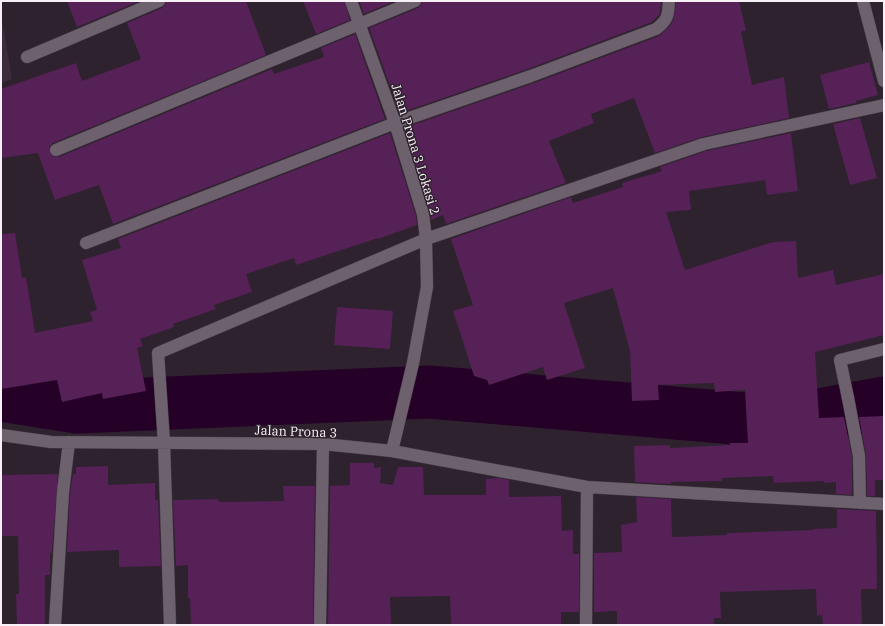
<svg xmlns="http://www.w3.org/2000/svg" width="885" height="626" viewBox="0 0 885 626" font-family="'IBM Plex Serif',serif">
  <rect width="100%" height="100%" fill="#2e222e"/>
  <path fill="#3b2b3b" d="M1,13L12,79L1,83Z"/>
  <g fill="none" stroke-linecap="round" stroke-linejoin="round">
    <path stroke="#250127" stroke-width="53" d="M1,395L77,407L429,392L780,422L884,403"/>
  </g>
  <path fill="#552156" d="M67,1H140L77,27Z
    M166,1H246L266,55L53,143L50,146L49,149L52,156L59,157L272,69L274,74L324,57L321,48L355,34L385,119L113,224L99,185L55,200L38,153L1,158V89L76,63L82,81L141,59L127,23L162,8L165,5Z
    M303,1H344L350,20L316,34Z
    M359,1H395L364,14Z
    M422,1H661L660,14L652,22L528,69L400,113L369,28L418,8L421,5Z
    M676,1H739L746,30L741,32L752,85L784,77L789,118L702,137L655,153L634,98L591,114L594,123L549,141L566,183L446,224L443,215L431,220L430,212L404,128L534,83L659,36L668,28L673,21Z
    M869,62L878,95L856,101V103L829,109L820,75Z
    M860,118L877,178L850,185L833,124Z
    M390,133L416,216L417,225L378,239V238L296,265L294,258L246,274L252,292L214,305L216,309L173,324L174,327L140,339L143,346L137,348L146,391L103,399L102,393L62,402L57,380L1,389V234L15,233L22,278L26,277L35,333L93,321L90,312L97,310L82,260L121,248L118,239Z
    M791,133L798,191L767,195L765,180L689,191L691,210L666,212L685,270L773,242L796,241L798,278L833,270L836,285L884,274V335L815,352L819,418L844,417L852,457V495L836,494V482L824,483V481L774,483L773,476L722,478V481L671,482V484L635,482L634,446L670,445V448L730,445V443H748L745,390L715,392L714,383L658,385L659,400L632,401L630,351L613,288L564,303L585,368L547,380L543,367L489,385L487,380L474,376L453,311L473,305L451,239L571,197L573,203L623,187L622,183L662,171L660,167L706,151Z
    M337,307L393,311L390,349L334,345Z
    M884,416V480H875V496H867L866,455L859,417Z
    M350,463H374V468L381,467L380,483L393,485L398,467H423L424,495H486V479L499,478L509,480V497L561,496L562,531L573,530V554H579V612H561V625H451L450,596L390,597L391,625H328L330,486L350,485Z
    M108,466V485L155,483V500H158L161,566L119,567V550L67,552L70,493L73,474H76V467Z
    M58,474L52,553H50V575H45V624H17L16,594H19L18,536H1V475Z
    M283,486H315L313,625H191L190,598H188V565L176,566L173,500L218,499L219,502L284,501Z
    M636,497L671,499L672,537L727,535V533L813,530V529L837,528V509L876,511L877,589H861L862,625H823L822,615L817,616L816,589L720,592L721,618H714V625H617V611L594,612V553L622,552L621,525L637,522Z"/>
  <g fill="none" stroke-linecap="round" stroke-linejoin="round">
    <defs>
      <path id="service" d="M863,1L884,81
        M848,398L840,360L884,349"/>
      <path id="minor" d="M351,1L395,123L423,214L426,239L427,287L413,363L392,451
        M27,57L159,1
        M56,150L415,1
        M86,243L395,123L531,76L656,29C668,20 668,16 669,1
        M848,398L859,456L860,503
        M1,435L51,442L323,444L392,451L587,487L884,504
        M55,625L63,492L69,442
        M170,625L164,443L158,353L426,239L704,144L884,105
        M320,625L323,444
        M586,625L587,487"/>
    </defs>
    <use href="#service" stroke="#483d48" stroke-width="13"/>
    <use href="#minor" stroke="#483d48" stroke-width="13"/>
    <use href="#service" stroke="#6e616e" stroke-width="12"/>
    <use href="#minor" stroke="#6e616e" stroke-width="12"/>
  </g>
  <g text-anchor="middle" stroke-width="3" stroke-linejoin="round" paint-order="stroke">
    <g font-size="13" fill="#f8f0f7" stroke="#2e222e">
      <text transform="translate(416 149) rotate(73)" y="5">Jalan Prona 3 Lokasi 2</text>
      <text transform="translate(296 431) rotate(2)" y="5">Jalan Prona 3</text>
    </g>
  </g>
  <rect width="885" height="626" fill="none" stroke="#f8f0f7" stroke-width="4"/>
</svg>
